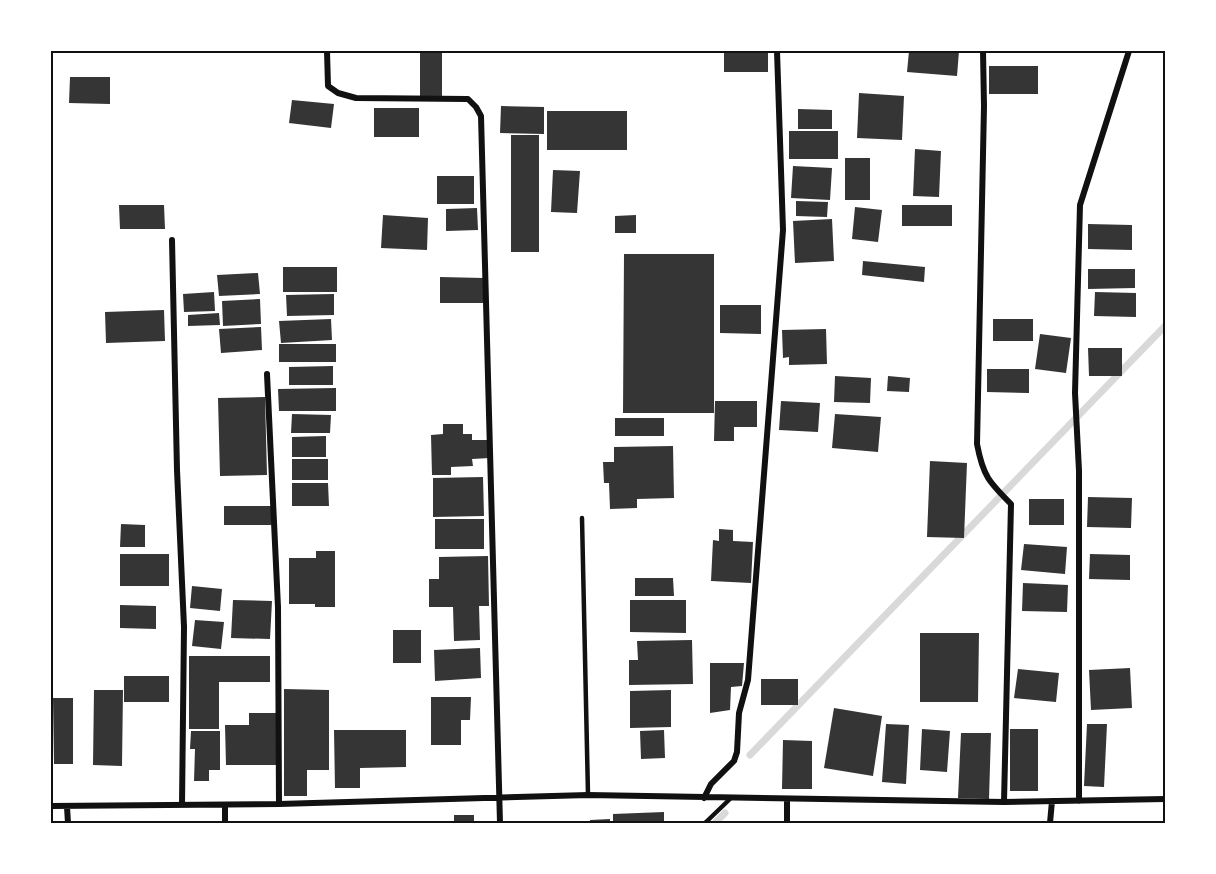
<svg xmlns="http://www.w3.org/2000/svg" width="1216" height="874" viewBox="0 0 1216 874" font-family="Inter,sans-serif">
  <rect width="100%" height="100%" fill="#fff"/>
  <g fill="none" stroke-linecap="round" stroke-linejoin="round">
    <path stroke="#d9d9d9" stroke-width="7" d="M750,755L1165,326
      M715,823L725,813"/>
  </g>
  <path fill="#353535" d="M420,51H442V96H420Z
    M724,51H768V72H724Z
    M909,51H959L957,76L907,72Z
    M989,66H1038V94H989Z
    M70,77H110V104L69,103Z
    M859,93L904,96L902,140L857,138Z
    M292,100L334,104L331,128L289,123Z
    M501,106L544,107V134L500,133Z
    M374,108H419V137H374Z
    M798,109L832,110V129H798Z
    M547,111H627V150H547Z
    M789,131H838V159H789Z
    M511,135H539V252H511Z
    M915,149L941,151L939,197L913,196Z
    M845,158H870V200H845Z
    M793,166L832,168L830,200L791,198Z
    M553,170L580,171L577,213L551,212Z
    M437,176H474V204H437Z
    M796,201L828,202L827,217L796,216Z
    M119,205H164L165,229H120Z
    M902,205H952V226H902Z
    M855,207L882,210L878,242L852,239Z
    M477,208L478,230L446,231V209Z
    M383,215L428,218L427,250L381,248Z
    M636,215V233H615V216Z
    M832,219L834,261L795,263L793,221Z
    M1088,224L1132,225V250L1088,249Z
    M624,254H714V413H623Z
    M863,261L925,267L924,282L862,275Z
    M283,267H337V292H283Z
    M1088,269H1135V288L1088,289Z
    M258,273L260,294L219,296L217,275Z
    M440,277L484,278V303H440Z
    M214,292L215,311L184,312L183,294Z
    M1095,292L1136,293V317L1094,316Z
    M334,294V315L287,316L286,295Z
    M260,299L261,324L223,326L222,301Z
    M720,305H761V334L720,333Z
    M164,310L165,341L106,343L105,312Z
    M219,313L220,325L188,326V315Z
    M331,319L332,340L281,343L279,321Z
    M993,319H1033V341H993Z
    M261,327L262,350L221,353L219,329Z
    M826,329L827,364L789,365V357L783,358L782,330Z
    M1040,334L1071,338L1066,373L1035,369Z
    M279,344H336V362H279Z
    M1088,348H1122V376H1089Z
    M333,366V385H289V367Z
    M987,369H1029V393L987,392Z
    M835,376L871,378L870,403L834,402Z
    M888,376L910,378L909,392L887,391Z
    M336,388V411H279L278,389Z
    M265,397L267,475L220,476L218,398Z
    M715,401H757V427H734V441H714Z
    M781,401L820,403L818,432L779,430Z
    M292,414L331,415L330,433H291Z
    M835,414L881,417L878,452L832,448Z
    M615,418H664V436H615Z
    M443,424H463V434H472V440H489L490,458L472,459L473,466L451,467V475H432L431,435L443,434Z
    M326,436V457H292V437Z
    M673,446L674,498L637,499V508L610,509L609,483H604L603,462H614V447Z
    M292,459H328V480H292Z
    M930,461L967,463L964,538L927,537Z
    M483,477L484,516L433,517V478Z
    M292,483H328L329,506H292Z
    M1088,497L1132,498L1131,528L1087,527Z
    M1029,499H1064V525H1029Z
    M224,506H272L271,525H224Z
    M435,519H484V549H435Z
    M121,524L145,525V547H120Z
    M719,529L733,530V541L753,542L751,583L711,581L713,540L719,541Z
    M1024,544L1067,547L1065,574L1021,570Z
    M316,551H335V607H315V604H289V558H316Z
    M120,554H169V586H120Z
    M1090,554L1130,555V580L1089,579Z
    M488,556L489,606H479L480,640L454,641L453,607H429V579H439V557Z
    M635,578H673L674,596H635Z
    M1023,583L1068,585L1067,612L1022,611Z
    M192,586L222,589L220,611L190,608Z
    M233,600L272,601L270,639L231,638Z
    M630,600H686V633L630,632Z
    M120,605L156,606V629L120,628Z
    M195,620L224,622L221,649L192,646Z
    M393,630H421V663H393Z
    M920,633H979L978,702H920Z
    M692,640L693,684L629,685V660H638L637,641Z
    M480,648L481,678L435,681L434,650Z
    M189,656H270V682H219V729H189Z
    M710,663H744L742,686L731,687L730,710L710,713Z
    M1130,668L1132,708L1091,710L1089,670Z
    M1018,669L1059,673L1056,702L1014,698Z
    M124,676H169V702H124Z
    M761,679H798V705H761Z
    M284,689L329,690V770H307V796H284Z
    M94,690H123L122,766L93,765Z
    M671,690V727L630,728V691Z
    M431,697H471L470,720H461V745H431Z
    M53,698H73V764H54Z
    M834,708L882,716L873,776L824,768Z
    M249,713H276V765H226L225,725H249Z
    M886,724L909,725L906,784L882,782Z
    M1087,724H1107L1104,787L1084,786Z
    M922,729L950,731L947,772L920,770Z
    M1010,729H1038V791H1010Z
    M334,730H406V767L360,768V788H335Z
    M664,730L665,758L641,759L640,731Z
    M191,731H220V770H209V781H194L195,749H190Z
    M961,733H991L989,799L958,798Z
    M783,740L812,741V789H782Z
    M664,812V823H613V814Z
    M454,815H474V823H454Z
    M610,819V823H590V820Z"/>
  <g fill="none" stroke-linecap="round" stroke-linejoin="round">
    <path stroke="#111" stroke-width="4.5" d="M582,518L588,795
      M705,823L731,798"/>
    <path stroke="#111" stroke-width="6" d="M327,51L328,86L338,93L356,98L468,99L476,107L481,116L500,823
      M983,51L984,106L977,444C983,476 989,482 1011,504L1004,802
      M172,240L177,470L184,627L182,805
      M267,374L278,607L279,804
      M704,798L711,784L734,761L737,752L739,713L748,680L783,230L777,51
      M1079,801V471L1075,393L1080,205L1129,51
      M225,805V823
      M51,806L279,804L588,795L1004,802L1165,799
      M67,807L68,823
      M787,823V799
      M1050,823L1052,801"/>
  </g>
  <rect width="1216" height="874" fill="none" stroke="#ffffff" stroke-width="105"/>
  <rect x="52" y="52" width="1112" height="770" fill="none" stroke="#111" stroke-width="2"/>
</svg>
